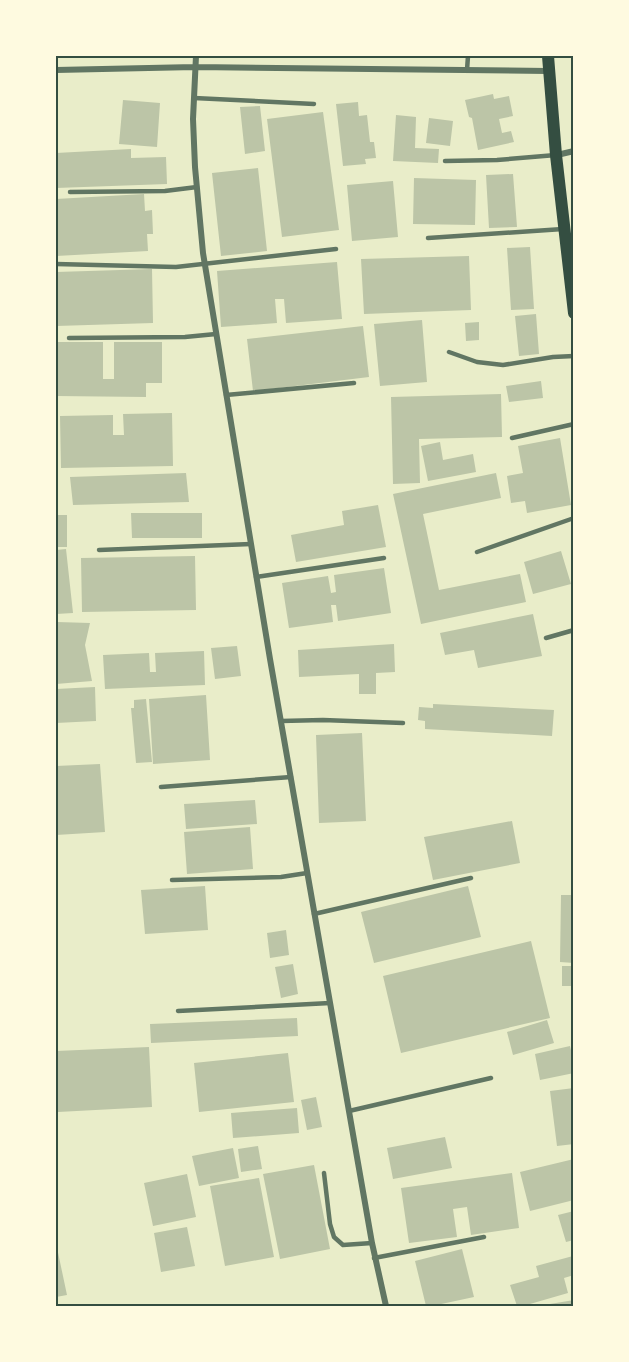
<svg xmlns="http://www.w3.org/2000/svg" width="629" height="1362" viewBox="0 0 629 1362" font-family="Figtree,sans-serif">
  <rect width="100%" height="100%" fill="#e9edc9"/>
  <path fill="#bcc5a7" d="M493,94L494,99L509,96L513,116L499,119L502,133L511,131L514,142L478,150L472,118L469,117L465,100Z
    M123,100L160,103L157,147L119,144Z
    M358,102L359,116L367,115L370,142H374L376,158L365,159L366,164L343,166L336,104Z
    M260,106L265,151L245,154L240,107Z
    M323,112L339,230L282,237L267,119Z
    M396,115L416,117L415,148L439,149L438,163L393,161Z
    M429,118L453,121L450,146L426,143Z
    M131,149V158L166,157L167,184L56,188V153Z
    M258,168L267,251L221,256L212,173Z
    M513,174L517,227L489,228L486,175Z
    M414,178L476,180L475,225L413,224Z
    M393,181L398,237L352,241L347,185Z
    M144,194L145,211L152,210L153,234H147L148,251L56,256V199Z
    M530,247L534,309L511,310L507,248Z
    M469,256L471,310L364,314L361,259Z
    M337,262L342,319L286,323L284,299H275L277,323L221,327L217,271Z
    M152,269L153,323L56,326V272Z
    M536,314L539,354L519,356L515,316Z
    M422,320L427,382L380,386L374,324Z
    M479,322V340L466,341L465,323Z
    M363,326L369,377L253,391L247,339Z
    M56,342H103V379H114V342H162V383H146V397L56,396Z
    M541,381L543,398L509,402L506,386Z
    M501,394L502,437L419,439L420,483L393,484L391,397Z
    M172,413L173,466L61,468L60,416L113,415V435H124L123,414Z
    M560,438L571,505L527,513L525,501L511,503L507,476L523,473L518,446Z
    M440,442L443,460L473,454L476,472L428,481L421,446Z
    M186,473L189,502L73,505L70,477Z
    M496,473L501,498L423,514L439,590L520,574L526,602L421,624L393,494Z
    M378,505L386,547L296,562L291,535L344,525L342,511Z
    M131,513H202V538H132Z
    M56,515H67V547H56Z
    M66,549L73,613L56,614V550Z
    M561,551L571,584L533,594L524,562Z
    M195,556L196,610L82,612L81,558Z
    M384,568L391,613L338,621L336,605H331L333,622L289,628L282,583L328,576L331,593L336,592L334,575Z
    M533,614L542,656L478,668L474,650L445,655L440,633Z
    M57,622L90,623L85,645L92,681L56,684Z
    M394,644L395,672L376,673V694H359V674L299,677L298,650Z
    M237,646L241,676L215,679L211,648Z
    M204,651L205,685L105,689L103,655L149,653L150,672H156L155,653Z
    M95,687L96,721L56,723V689Z
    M206,695L210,760L153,764L149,699Z
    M146,699L152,762L136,763L131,708H134V700Z
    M433,704L554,710L552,736L425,729V721L418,720L419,707L433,708Z
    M362,733L366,821L319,823L316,735Z
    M100,764L105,832L56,835V766Z
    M255,800L257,824L186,829L184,804Z
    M512,821L520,863L433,880L424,837Z
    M250,827L253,869L187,874L184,832Z
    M205,886L208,930L145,934L141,890Z
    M468,886L481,937L374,963L361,912Z
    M561,895H574V963L560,962Z
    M286,930L289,955L270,958L267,933Z
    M531,941L550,1018L401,1053L383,976Z
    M293,964L298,994L281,998L275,967Z
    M562,966H574V986H562Z
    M297,1018L298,1036L151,1043L150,1024Z
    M547,1020L554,1043L513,1055L507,1032Z
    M570,1046L574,1063V1073L540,1080L535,1054Z
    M149,1047L152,1107L58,1112L56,1051Z
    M288,1053L294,1102L199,1112L194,1063Z
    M574,1088V1144L557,1146L550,1091Z
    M316,1097L322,1127L307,1130L301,1100Z
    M297,1108L299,1133L233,1138L231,1113Z
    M445,1137L452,1168L393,1179L387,1148Z
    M258,1146L262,1169L241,1172L238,1149Z
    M233,1148L239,1178L199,1186L192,1156Z
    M574,1159V1200L530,1211L520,1172Z
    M314,1165L330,1249L280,1259L263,1174Z
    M512,1173L519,1228L471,1235L467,1207L453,1209L457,1237L409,1243L401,1188Z
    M187,1174L196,1217L153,1226L144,1183Z
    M259,1178L274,1257L225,1266L210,1186Z
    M574,1211V1240L566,1242L558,1215Z
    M187,1227L195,1266L161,1272L154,1233Z
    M56,1243L67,1295L56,1297Z
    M462,1249L474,1297L432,1306H426L415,1261Z
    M573,1256L574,1275L564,1278L568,1293L523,1306H517L510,1285L539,1277L536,1266Z
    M574,1300V1306H544V1305Z"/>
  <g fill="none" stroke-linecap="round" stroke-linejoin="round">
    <path stroke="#617663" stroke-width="4.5" d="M467,70L468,56
      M194,98L314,104
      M445,161L497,160L556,155
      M70,192L165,191L197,187
      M428,238L563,229
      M56,264L176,267L336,249
      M69,338L185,337L216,334
      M449,352L477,362L503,365L553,357L574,356
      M226,395L354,383
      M512,438L574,424
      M99,550L251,544
      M477,552L574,518
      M256,577L384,558
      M546,638L574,630
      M281,721L323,720L403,723
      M161,787L291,777
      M172,880L281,877L307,873
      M314,914L471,878
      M178,1011L330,1003
      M349,1111L491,1078
      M324,1173L330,1224L334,1237L343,1245L372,1243
      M374,1258L484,1237"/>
    <path stroke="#617663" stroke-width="6" d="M196,56L193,119L195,167L203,253L270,659L372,1243L386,1306
      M56,70L195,67L548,71
      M557,155L574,151"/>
    <path stroke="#344e41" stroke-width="12" d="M548,56L556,155L574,313"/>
  </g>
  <rect width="629" height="1362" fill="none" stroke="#fefae0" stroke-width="114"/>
  <rect x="57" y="57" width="515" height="1248" fill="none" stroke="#344e41" stroke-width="2"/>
</svg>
